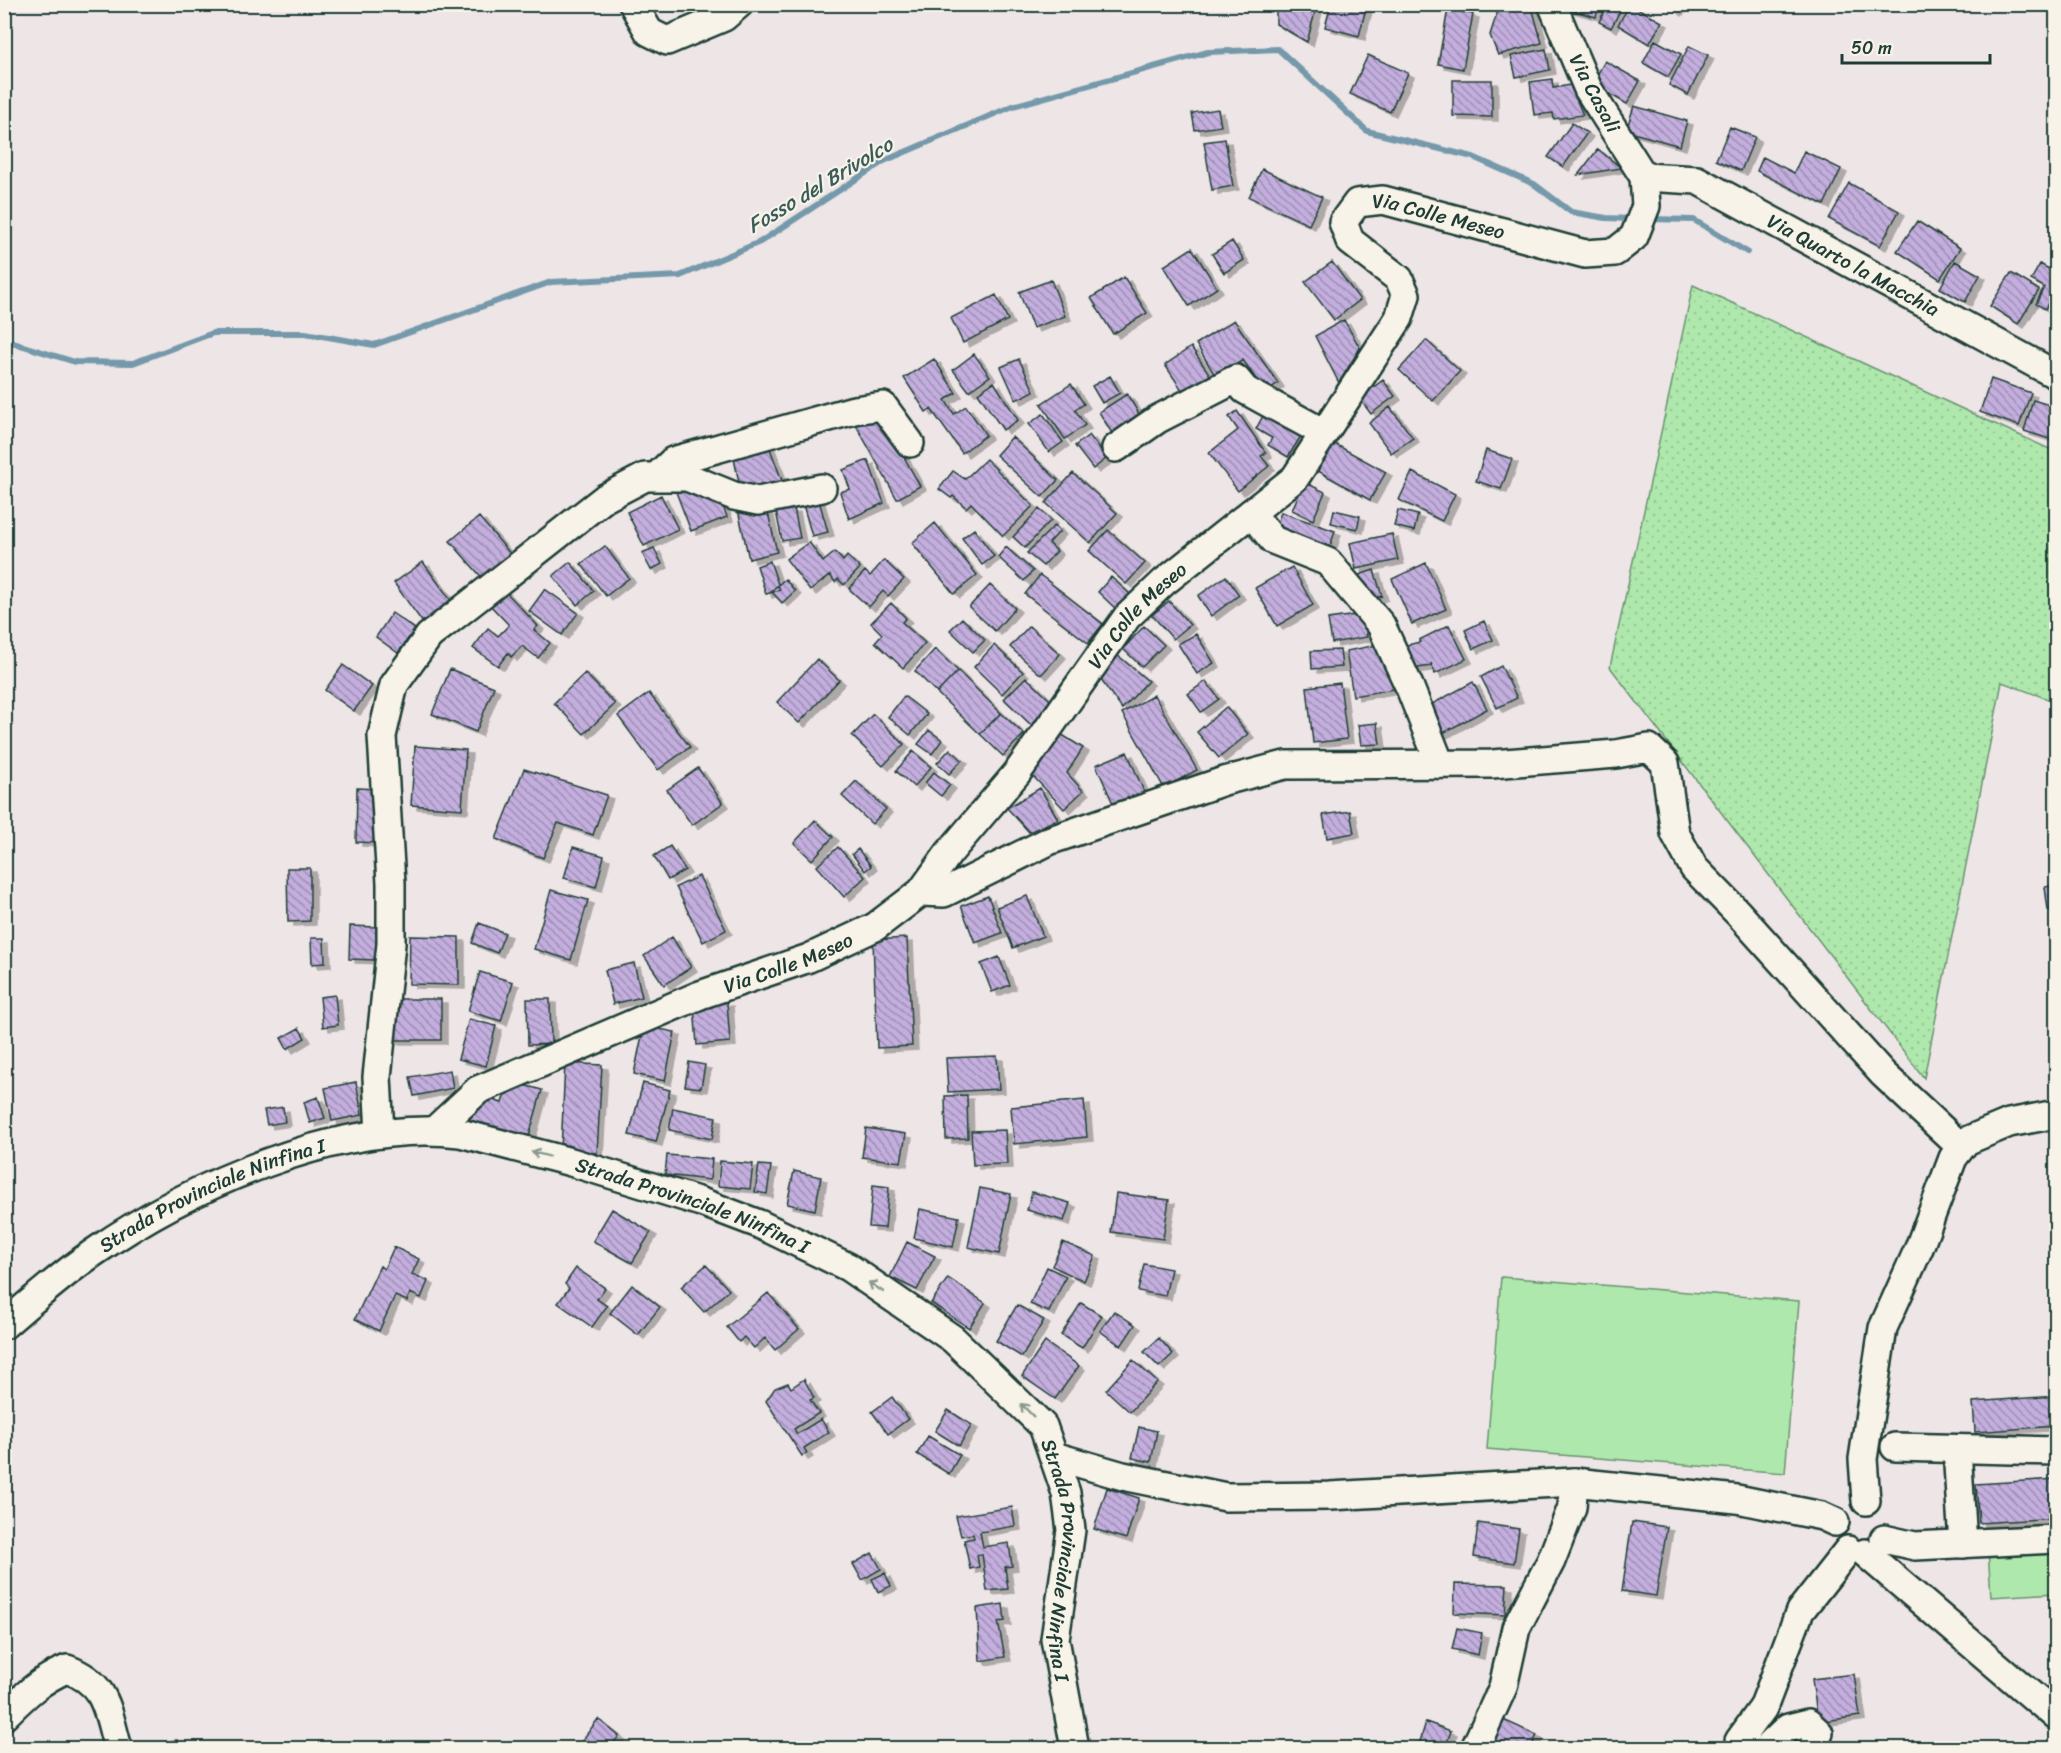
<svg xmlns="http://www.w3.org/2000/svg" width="2061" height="1753" viewBox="0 0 2061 1753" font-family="Sriracha,sans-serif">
  <defs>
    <pattern id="grass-dots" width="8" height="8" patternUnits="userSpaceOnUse" patternTransform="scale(1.5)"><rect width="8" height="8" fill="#afe8ac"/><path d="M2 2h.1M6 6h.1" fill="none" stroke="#96c895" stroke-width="1.8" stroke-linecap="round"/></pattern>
    <pattern id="building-back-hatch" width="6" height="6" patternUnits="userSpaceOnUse" patternTransform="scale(1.5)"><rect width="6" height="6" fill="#c3aede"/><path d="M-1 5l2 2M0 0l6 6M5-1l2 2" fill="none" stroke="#9e8fb5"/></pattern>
    <filter id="shadow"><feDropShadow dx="6" dy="4" stdDeviation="0" flood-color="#0004"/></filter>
  </defs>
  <rect width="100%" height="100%" fill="#ede5e6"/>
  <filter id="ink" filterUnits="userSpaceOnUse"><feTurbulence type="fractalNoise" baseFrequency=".0167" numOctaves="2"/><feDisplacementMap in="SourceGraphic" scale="12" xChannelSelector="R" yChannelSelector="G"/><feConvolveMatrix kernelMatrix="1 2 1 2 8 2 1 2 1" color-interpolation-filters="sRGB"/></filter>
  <g filter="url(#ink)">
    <path fill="url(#grass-dots)" stroke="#679270" stroke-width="1.5" d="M1693,285L2056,452V702L2002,682L1924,1078L1610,667Z"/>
    <path fill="#afe8ac" stroke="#679270" stroke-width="1.5" d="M1501,1277L1799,1301L1785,1473L1487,1449Z
      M2056,1544V1593L1991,1597L1988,1549Z"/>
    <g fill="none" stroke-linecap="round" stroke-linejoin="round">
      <path stroke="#7499aa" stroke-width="6" d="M1648,219L1694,220L1747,252
        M4,340L75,362L133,363L213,333H305L374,345L551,282L680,276L760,242L884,161L1013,106L1208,52L1278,49L1367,131L1473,157L1534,184L1571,212L1606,218L1632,219"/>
    </g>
    <path fill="url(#building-back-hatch)" stroke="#1f3d34" stroke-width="1.5" filter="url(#shadow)" d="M1276,4L1317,5L1307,42L1276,24Z
      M1331,4H1367L1359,36L1325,27Z
      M1500,4H1531L1542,43L1498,55L1490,35Z
      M1565,4H1599L1596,17L1564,8Z
      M1608,4L1622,7L1611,28L1599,22Z
      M1630,4L1662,22L1649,44L1618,25Z
      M1667,4H1683L1676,12Z
      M1448,9L1473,14L1463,69L1438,64Z
      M1655,40L1681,54L1668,77L1643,63Z
      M1689,46L1708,55L1688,95L1669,85Z
      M1546,49L1550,70L1516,77L1511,56Z
      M1368,55L1408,73L1390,112L1350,94Z
      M1605,61L1640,81L1627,104L1592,84Z
      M1552,79L1553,88L1570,85L1583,115L1554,119L1553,113L1534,115L1530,82Z
      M1453,80H1492V117L1453,116Z
      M1634,106L1687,121L1680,146L1626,131Z
      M1218,109L1221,126L1195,130L1192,113Z
      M1572,123L1587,133L1563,167L1548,157Z
      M1730,127L1755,137L1741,171L1716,160Z
      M1225,139L1233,186L1212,190L1204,142Z
      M1598,149L1621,168L1578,175Z
      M1804,151L1841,169L1824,205L1757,171L1763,157L1794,173Z
      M1262,169L1322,197L1309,225L1249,197Z
      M1849,183L1899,211L1880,246L1829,219Z
      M1917,221L1960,248L1940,279L1897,251Z
      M1232,241L1244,260L1224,273L1212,254Z
      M1192,248L1217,288L1189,306L1164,266Z
      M1955,261L1980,275L1965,302L1940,288Z
      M1332,262L1360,300L1334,320L1305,282Z
      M2040,264L2056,273V287L2045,309L2036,304L2044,287L2031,280Z
      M2011,273L2039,290L2018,324L1990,306Z
      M1124,277L1147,313L1113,334L1091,298Z
      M1051,280L1065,316L1033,328L1019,292Z
      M996,295L1008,320L963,343L951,318Z
      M1234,320L1278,383L1265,392L1243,360L1216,377L1196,344Z
      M1344,320L1360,348L1339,383L1315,336Z
      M1426,340L1460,371L1433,401L1399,370Z
      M1191,347L1210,375L1184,393L1165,365Z
      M974,354L990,376L969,391L953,370Z
      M934,359L956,393L945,400L954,414L966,406L986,435L962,453L931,409L926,412L904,378Z
      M1019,359L1034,391L1016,400L1001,367Z
      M1110,376L1120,393L1102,403L1092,386Z
      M1991,379L2031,393L2019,426L1980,412Z
      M1383,380L1395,396L1371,414L1359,398Z
      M994,382L1018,420L1003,430L978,393Z
      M1071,384L1084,404L1075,410L1085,425L1065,439L1041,404Z
      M1127,394L1141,417L1113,435L1099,412Z
      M2033,400L2056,407V441L2024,431Z
      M1390,407L1413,438L1391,453L1369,423Z
      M1237,411L1266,453L1261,456L1269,466L1238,491L1209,453L1238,430L1229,417Z
      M879,412L920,486L897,499L856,425Z
      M1043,414L1063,442L1049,452L1029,424Z
      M1264,414L1301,436L1288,457L1268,445L1272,438L1256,429Z
      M1089,435L1107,458L1093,469L1075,446Z
      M1012,437L1058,480L1042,497L996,455Z
      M1333,443L1386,472L1370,500L1318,471Z
      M769,446L784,486L741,492L733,454Z
      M1486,450L1512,459L1501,489L1476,481Z
      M986,459L1033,506L1003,536L971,503L966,508L953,496L951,498L939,489L953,471L965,479Z
      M868,460L884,503L849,519L840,492L850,489L843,470Z
      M1412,472L1455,494L1442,521L1399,500Z
      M1073,473L1117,513L1090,543L1046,503Z
      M1304,482L1325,492L1313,520L1292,510Z
      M692,486L697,496L705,493L719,495L727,517L691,531L676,492Z
      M661,495L678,529L644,546L627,512Z
      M818,497L828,532L812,536L802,501Z
      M766,504L777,552L749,559L738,510Z
      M794,508L800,538L782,541L776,511Z
      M1039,509L1051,520L1025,548L1013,537Z
      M1334,510L1360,516L1357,529L1331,523Z
      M1398,510L1418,515L1414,531L1394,526Z
      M1281,512L1335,531L1328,553L1274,534Z
      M479,517L513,557L485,581L450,541Z
      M935,523L977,575L954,594L912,543Z
      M1055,525L1060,531L1049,543L1057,551L1043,566L1027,553Z
      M974,529L994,556L982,565L962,538Z
      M1108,530L1145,563L1126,584L1089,551Z
      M1392,534L1398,560L1356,569L1350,543Z
      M809,542L823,562L835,552L843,561L847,556L860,568L844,585L838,579L835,582L830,575L810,591L786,559Z
      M605,546L629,578L606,596L581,564Z
      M1006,547L1033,571L1024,581L998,557Z
      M654,548L662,564L651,570L642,553Z
      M884,560L904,579L888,596L883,591L869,607L849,589L865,571L870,576Z
      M770,561L780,590L766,594L757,566Z
      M423,562L452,602L423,623L394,583Z
      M570,562L594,591L577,605L553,576Z
      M1426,563L1446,609L1412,624L1392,579Z
      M1292,567L1313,605L1277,626L1255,588Z
      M1374,570L1382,596L1367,601L1359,575Z
      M1040,575L1103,624L1088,643L1025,594Z
      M1226,576L1239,595L1211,616L1198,596Z
      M1111,577L1132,596L1118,611L1098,592Z
      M785,579L795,591L782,603L771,591Z
      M990,585L1015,608L995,631L969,607Z
      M503,589L538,626L534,630L550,643L538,658L522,646L511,657L508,653L498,666L473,648L488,628L498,636L509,625L488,603Z
      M545,589L578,613L562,635L529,611Z
      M1169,601L1190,625L1173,639L1152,615Z
      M891,603L906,618L902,622L925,643L903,668L875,642L882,634L871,623Z
      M392,613L415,629L398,653L376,637Z
      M1363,614L1367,637L1332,643L1328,619Z
      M962,618L985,640L973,652L950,630Z
      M1484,621L1493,640L1473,649L1465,630Z
      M1449,625L1466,659L1435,674L1431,663V666L1411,669L1407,645L1420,642L1419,640Z
      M1029,626L1060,654L1041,675L1010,647Z
      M1144,626L1164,645L1142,667L1123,649Z
      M1196,634L1214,663L1197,674L1178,644Z
      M1382,644L1400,688L1353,696L1346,651Z
      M994,645L1023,672L1002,694L974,667Z
      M935,649L958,671L937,693L915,671Z
      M1340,650L1342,667L1312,669L1311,651Z
      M1116,654L1148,681L1122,709L1098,676Z
      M817,659L839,680L799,723L777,702Z
      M343,665L372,686L354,711L325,690Z
      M1501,666L1517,698L1497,708L1481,677Z
      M450,669L494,687L476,732L432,714Z
      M958,671L1001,713L980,734L937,693Z
      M585,673L615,704L584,734L554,703Z
      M1026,677L1053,703L1031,725L1004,699Z
      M1206,681L1219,699L1201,712L1188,694Z
      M1473,682L1487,709L1434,738L1419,711Z
      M1340,683L1347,739L1313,743L1307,687Z
      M649,693L690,747L658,770L618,716Z
      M1154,695L1197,770L1164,788L1122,713Z
      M904,696L927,714L910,735L888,717Z
      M1226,707L1248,734L1219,758L1197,732Z
      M1001,713L1024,734L1003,756L980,734Z
      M873,714L904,744L883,766L852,736Z
      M1377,723L1380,744L1361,745L1358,725Z
      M929,730L942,740L932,754L918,744Z
      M1056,731L1083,748L1067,773L1083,791L1064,809L1029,772Z
      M415,746L466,750L462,809L411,805Z
      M950,749L962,760L949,774L937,763Z
      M913,751L931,767L914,787L896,771Z
      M1127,752L1145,794L1115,808L1096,765Z
      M698,768L723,803L692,825L667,790Z
      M524,769L607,795L593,835L558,823L543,858L496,839Z
      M934,772L950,785L941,796L925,783Z
      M856,781L886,809L872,824L842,796Z
      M357,788L379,789L378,843L356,842Z
      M1040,788L1058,819L1029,832L1007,808Z
      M1350,811L1354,833L1327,838L1323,815Z
      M815,820L833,837L812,860L794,843Z
      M670,846L685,870L668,880L654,856Z
      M573,847L604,856L596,887L564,878Z
      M838,847L865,877L844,897L817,866Z
      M858,849L871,866L865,871L852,854Z
      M287,868H310V921L288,922Z
      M699,876L726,930L703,942L676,887Z
      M2056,885V909L2048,910L2045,887Z
      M551,890L588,900L571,960L534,949Z
      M988,896L1002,933L975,943L961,906Z
      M1027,896L1043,936L1013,948L997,907Z
      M479,923L505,933L497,953L472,943Z
      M350,926L377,927L376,960L349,959Z
      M410,936L459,937V985L409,984Z
      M672,937L691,967L664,985L644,956Z
      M311,938H324L325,963L312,964Z
      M907,938L912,1046L877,1048L873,940Z
      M999,957L1010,985L992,992L981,964Z
      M634,963L642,997L613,1004L605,970Z
      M480,972L513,982L501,1021L468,1011Z
      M335,995L338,1025L323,1027L320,997Z
      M388,999H441V1040H389Z
      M527,999H550L551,1044L528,1045Z
      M727,1002L730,1042L697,1045L694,1005Z
      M469,1019L496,1026L486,1066L458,1059Z
      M644,1026L675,1032L665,1081L634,1074Z
      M299,1028L305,1038L287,1049L281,1038Z
      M997,1056L999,1089L948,1092L946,1058Z
      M689,1062L705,1065L701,1088L685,1086Z
      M565,1063L602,1065L597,1153L561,1151Z
      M450,1070L453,1088L414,1096L410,1077Z
      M509,1081L542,1090L528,1140L468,1123L477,1095L502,1103Z
      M356,1082L362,1115L332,1121L325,1088Z
      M643,1083L670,1090L656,1142L629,1135Z
      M967,1095L968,1138L946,1139L945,1096Z
      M318,1097L325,1118L310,1123L304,1102Z
      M1084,1100L1087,1137L1014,1144L1011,1107Z
      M283,1107L285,1122L267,1125L264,1110Z
      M673,1108L716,1117L712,1139L669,1130Z
      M866,1128L906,1134L901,1162L862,1157Z
      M1005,1130L1007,1164L973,1165L971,1131Z
      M667,1155L712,1159L710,1180L665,1175Z
      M720,1161L753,1164L750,1189L718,1186Z
      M759,1165L771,1166L767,1194L755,1192Z
      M794,1171L821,1177L815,1210L787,1204Z
      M873,1185L889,1187L885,1228L869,1227Z
      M980,1188L1011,1194L999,1254L968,1247Z
      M1032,1192L1070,1203L1064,1221L1027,1210Z
      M1116,1193L1169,1200L1163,1239L1111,1232Z
      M612,1209L651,1232L632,1263L593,1241Z
      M920,1209L959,1217L953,1247L914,1238Z
      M907,1242L935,1256L917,1290L890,1277Z
      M1063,1242L1095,1256L1084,1281L1052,1266Z
      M394,1247L419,1259L412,1274L428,1281L421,1298L410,1293L407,1301L395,1296L379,1331L355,1319L380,1266L384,1269Z
      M1144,1264L1171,1269L1165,1296L1138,1291Z
      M706,1265L729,1290L704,1312L681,1287Z
      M1047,1267L1066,1276L1049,1312L1030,1304Z
      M576,1268L605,1288L597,1299L607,1306L592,1327L558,1303L569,1288L565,1284Z
      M948,1278L985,1303L969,1328L931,1303Z
      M632,1285L660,1307L638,1335L610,1313Z
      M768,1293L799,1329L775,1350L765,1338L754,1348L744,1337L739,1342L727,1327Z
      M1081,1303L1102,1316L1082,1348L1061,1335Z
      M1017,1305L1044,1320L1022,1357L996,1341Z
      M1114,1311L1135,1325L1121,1346L1100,1331Z
      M1159,1338L1173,1354L1159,1367L1144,1352Z
      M1045,1342L1079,1366L1055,1399L1022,1376Z
      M1133,1360L1157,1382L1130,1412L1106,1390Z
      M804,1379L814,1398L810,1400L819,1413L794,1429L797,1434L821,1419L829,1432L804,1448L807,1453L802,1456L766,1401L775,1388L788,1383L791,1388Z
      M2056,1396V1426L1975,1432L1973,1402Z
      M892,1397L908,1419L888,1434L872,1412Z
      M948,1410L972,1425L959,1446L935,1431Z
      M1139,1427L1157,1431L1151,1462L1132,1458Z
      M928,1436L960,1455L949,1474L917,1454Z
      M2056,1479V1518L1979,1523L1976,1484Z
      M1107,1488L1139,1498L1126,1539L1094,1529Z
      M1012,1507L1015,1526L980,1532L983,1547L1009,1543L1012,1566L1005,1567L1008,1589L987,1591L982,1554L977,1555L979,1567L970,1569L964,1540L974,1538L973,1534L961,1536L956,1516Z
      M1632,1522L1667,1527L1656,1596L1622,1591Z
      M1478,1523L1519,1529L1514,1563L1474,1557Z
      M872,1553L881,1569L862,1580L853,1564Z
      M885,1573L891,1586L878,1592L872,1579Z
      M1455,1584L1507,1585L1505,1615L1454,1613Z
      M1003,1604L1005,1621L998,1622L1005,1657L980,1661L977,1608Z
      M1457,1628L1482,1633L1478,1655L1452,1649Z
      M1854,1674L1860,1716L1818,1722L1812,1679Z
      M1499,1718L1537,1735L1531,1748H1486Z
      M598,1719L619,1736L610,1748H590L581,1742Z
      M1426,1722L1451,1731L1445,1748H1418Z
      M177,1740L179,1748H140L139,1746Z
      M1200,1742L1230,1747V1748H1199Z"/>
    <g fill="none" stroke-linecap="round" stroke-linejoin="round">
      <defs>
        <g id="minor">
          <path d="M633,4L649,32L667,41L724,17L739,4"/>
          <path id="s1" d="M1644,177L1697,180L2056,375"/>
          <path d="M1116,448L1158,419L1236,379L1245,390L1324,433"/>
          <path d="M657,476L673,461L854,410L883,406L910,443"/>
          <path d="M1251,513L1273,540L1328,562L1381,625L1410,688L1440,764"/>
          <path d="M921,892L944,893L1051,840L1224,781L1285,765L1492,764L1616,754L1649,748L1665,763L1675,833L1694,868L1738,913L1883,1074L1961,1147"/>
          <path id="s2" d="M435,1130L478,1090L700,995L809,958L875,927L921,892L949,853L1017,773L1127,617L1164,582L1295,478L1399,318L1406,295L1399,279L1350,241L1343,222L1357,203L1383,200L1585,254L1615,252L1634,237L1646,206L1644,177L1588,89L1552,4"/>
          <path d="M380,1133L377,1077L391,944V883L382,736L394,685L429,636L605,498L645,477H687L734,496L758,501L822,488"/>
          <path id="s3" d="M4,1325C33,1300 61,1275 93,1253C190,1185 341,1119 460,1133L571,1162L701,1202L759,1224L848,1267L953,1339L1043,1426L1066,1493L1071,1530L1055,1639L1075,1748"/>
          <path d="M1895,1447L2056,1451"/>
          <path d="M1957,1449L1963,1544"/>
          <path d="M1054,1456L1123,1476L1226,1497L1330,1496L1574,1482L1737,1499L1822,1516L1835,1522"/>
          <path d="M1866,1501L1863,1459L1883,1328L1919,1248L1953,1158L1966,1141L2009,1123L2056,1114"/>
          <path d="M1884,1539L1915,1546L2056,1539"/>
          <path d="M1865,1553L2056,1716"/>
          <path d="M4,1716C23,1697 41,1679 67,1669C108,1684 107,1711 118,1748"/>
          <path d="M1475,1748L1503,1687L1516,1628L1551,1561L1572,1507L1574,1482"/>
          <path d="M1741,1748L1739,1741L1763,1708L1800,1611L1848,1550"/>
          <path d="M1767,1748L1788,1728L1808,1723L1819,1733L1813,1748"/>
        </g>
      </defs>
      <use href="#minor" stroke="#1f3d34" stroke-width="32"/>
      <use href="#minor" stroke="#f7f3e8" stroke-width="27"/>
    </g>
    <defs><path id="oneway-shaft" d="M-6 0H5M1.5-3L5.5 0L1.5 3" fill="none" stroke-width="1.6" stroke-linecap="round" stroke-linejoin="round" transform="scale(1.5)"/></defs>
    <g stroke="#8b988e">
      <use href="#oneway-shaft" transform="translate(540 1154) rotate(-165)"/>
      <use href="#oneway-shaft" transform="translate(876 1287) rotate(-146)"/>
      <use href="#oneway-shaft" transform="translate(1027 1410) rotate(-135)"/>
    </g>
  </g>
  <g text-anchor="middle" stroke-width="4.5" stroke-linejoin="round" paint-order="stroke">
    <g font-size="20" fill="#1f3d34" stroke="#f7f3e8">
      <text transform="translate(1595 93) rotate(62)" y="7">Via Casali</text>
      <text dy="7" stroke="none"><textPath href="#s2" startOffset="1530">Via Colle Meseo</textPath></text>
      <text dy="7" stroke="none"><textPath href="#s1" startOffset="231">Via Quarto la Macchia</textPath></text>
      <text dy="7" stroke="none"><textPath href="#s2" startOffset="898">Via Colle Meseo</textPath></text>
      <text dy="7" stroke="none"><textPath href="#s2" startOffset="394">Via Colle Meseo</textPath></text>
      <text dy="7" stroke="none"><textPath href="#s3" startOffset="248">Strada Provinciale Ninfina I</textPath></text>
      <text dy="7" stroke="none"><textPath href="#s3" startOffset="752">Strada Provinciale Ninfina I</textPath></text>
      <text dy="7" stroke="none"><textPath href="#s3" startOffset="1310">Strada Provinciale Ninfina I</textPath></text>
    </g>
    <g font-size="21" font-style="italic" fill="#3b5c5b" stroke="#f7f3e8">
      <text transform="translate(820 185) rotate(-31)" y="7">Fosso del Brivolco</text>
    </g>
  </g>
  <rect width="2061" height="1753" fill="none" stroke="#f7f3e8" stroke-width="24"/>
  <rect x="12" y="12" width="2037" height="1729" fill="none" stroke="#1f3d34" stroke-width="2" filter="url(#ink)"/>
  <path d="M1842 54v9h148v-9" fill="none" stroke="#1f3d34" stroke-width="3"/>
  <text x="1851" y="54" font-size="18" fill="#1f3d34" stroke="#f7f3e8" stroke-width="4.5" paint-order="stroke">50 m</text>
</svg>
